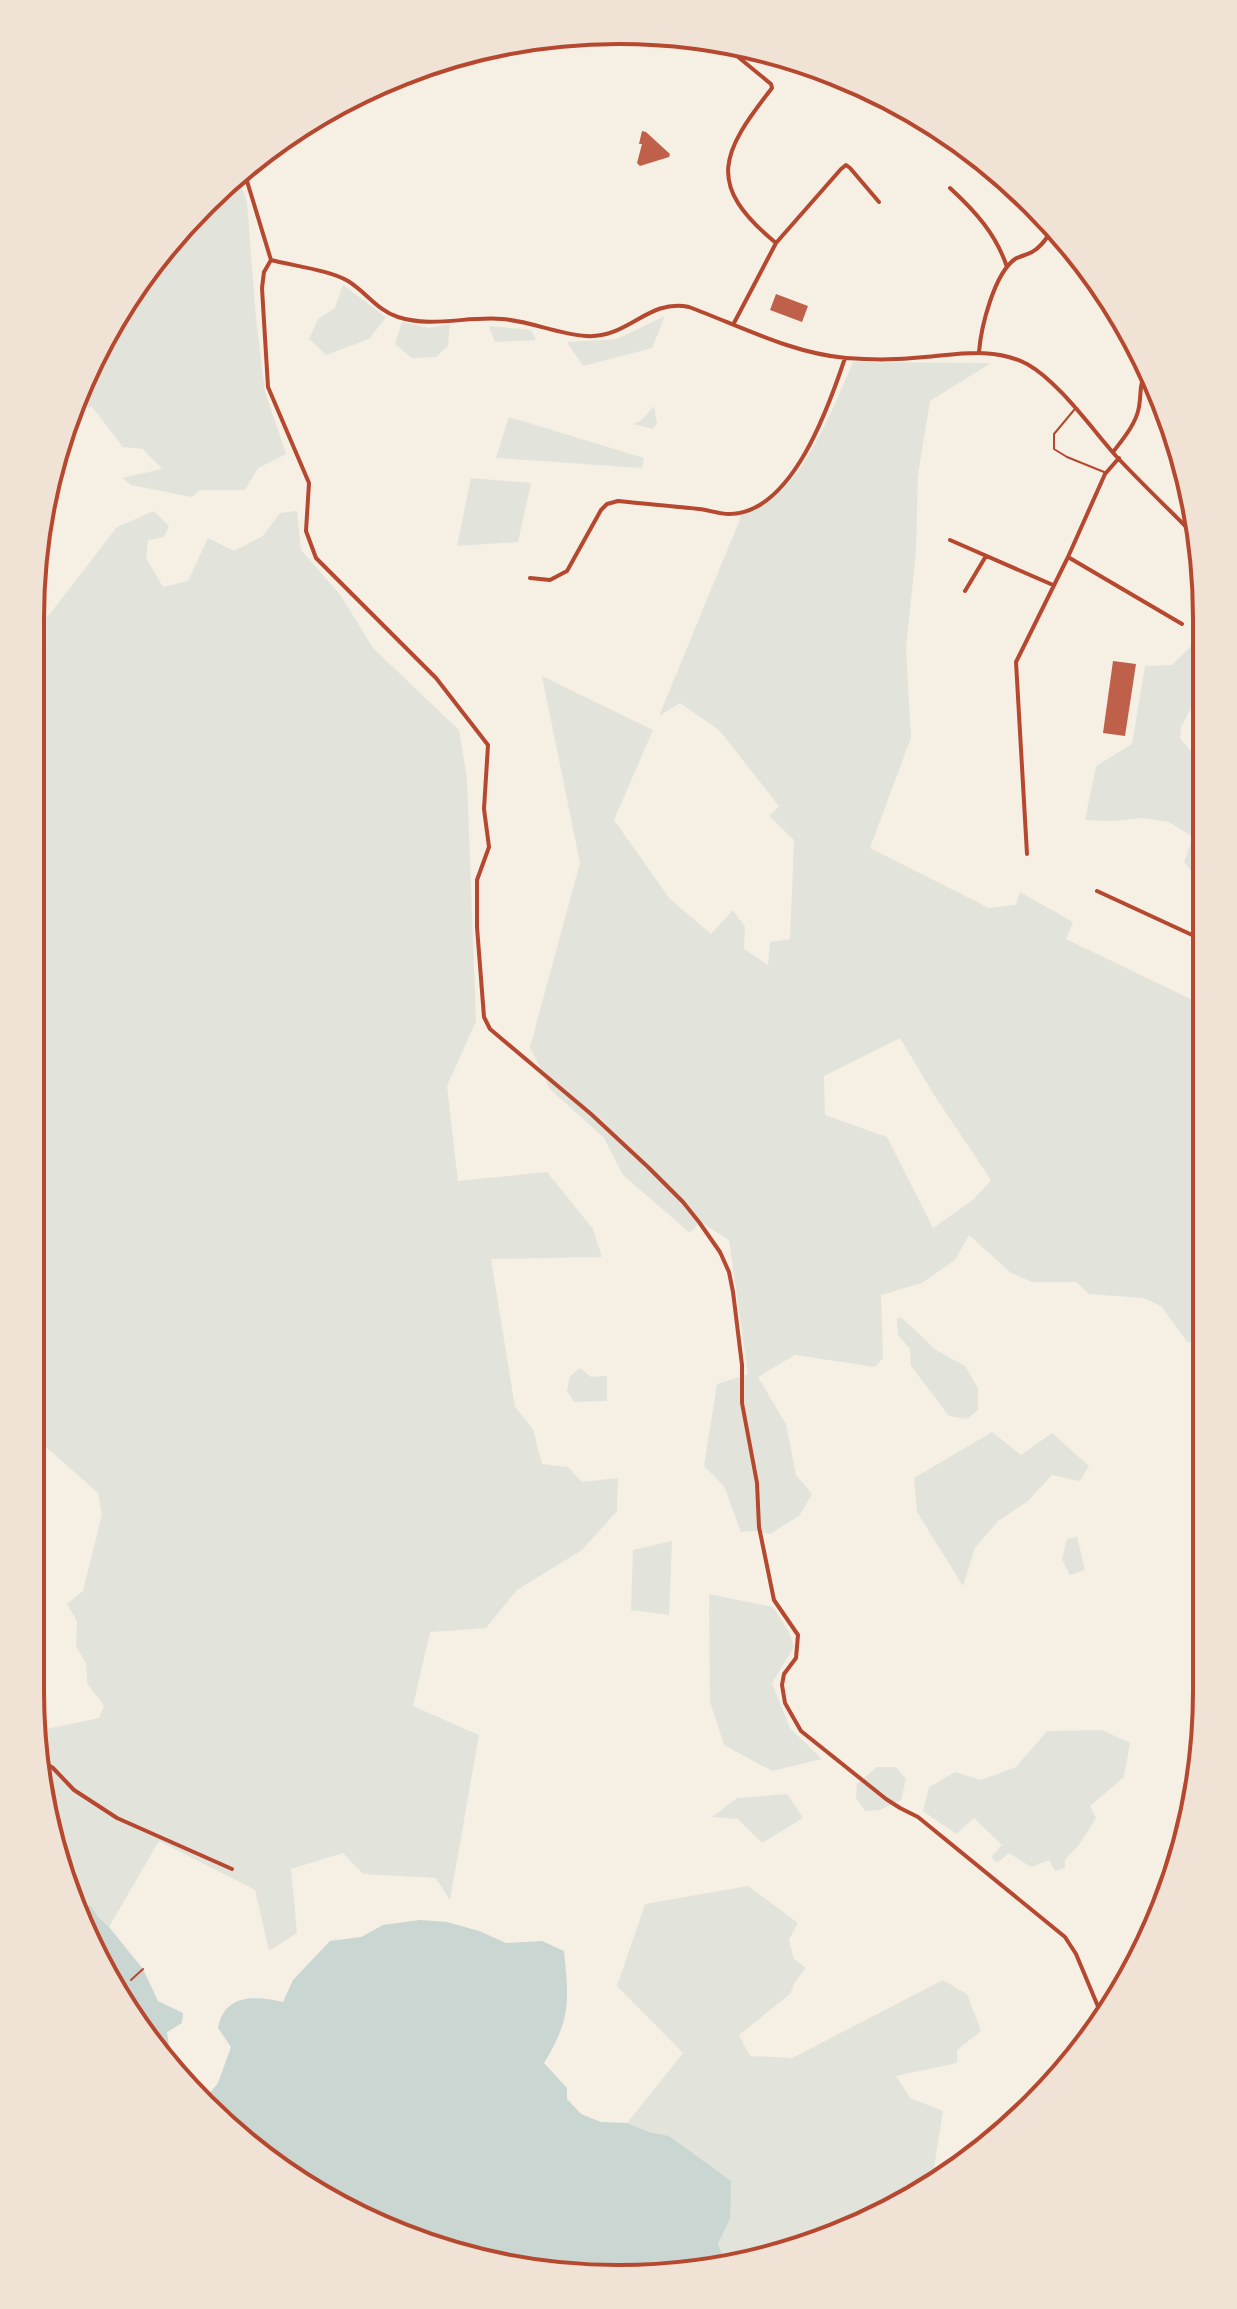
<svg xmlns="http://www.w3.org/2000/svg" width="1237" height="2309" viewBox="0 0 1237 2309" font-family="Poppins,sans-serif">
  <rect width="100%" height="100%" fill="#f6efe4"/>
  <path fill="#e2e4dc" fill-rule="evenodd" d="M236,174L247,202L256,318L265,392L286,454L258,468L245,490H200L192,497L131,485L122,478L162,469L143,449L123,447L92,407L78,410L74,409L109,325L176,231Z
    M343,285L386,317L369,339L326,355L309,339L318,319L335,308Z
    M665,316L652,348L583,366L567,342L617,339Z
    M402,322L429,328L450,324L448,346L436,357L412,358L395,344Z
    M489,326L531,330L536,340L495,342Z
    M853,362L991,363L930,401L918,475L916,552L906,648L911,738L870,848L989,908L1016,905L1020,892L1073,922L1066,939L1203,1005L1205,1388L1198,1382V1343L1187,1342L1161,1306L1143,1298L1089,1294L1076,1282H1032L1011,1273L969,1235L955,1260L922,1283L881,1295L883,1358L875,1367L795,1355L758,1377L786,1424L796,1475L812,1494L799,1516L770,1534L755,1531L741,1532L724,1486L704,1466L717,1384L748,1374L729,1240L700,1222L690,1233L623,1175L604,1138L550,1089L530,1047L580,863L542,676L653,730L614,820L670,899L711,934L733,910L745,927L744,949L768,965L770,942L790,939L794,840L769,816L779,806L719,730L680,703L659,716L740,519V514C796,508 833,408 853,362ZM900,1038L936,1098L991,1180L974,1199L933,1228L887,1137L825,1115L824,1076Z
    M654,406L657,423L653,429L633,424L642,420Z
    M509,417L644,458L642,468L496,458Z
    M471,478L531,483L518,542L457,546Z
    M154,511L169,526L164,537L148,540L146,558L163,587L188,581L208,538L234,551L263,536L280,513L297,511L301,550L341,596L373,648L459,730L467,779L476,1021L447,1086L458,1181L547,1172L593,1229L602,1257L491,1259L515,1407L533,1429L542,1464L568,1467L582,1482L618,1478L617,1511L582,1550L517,1590L486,1628L430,1632L413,1706L479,1735L450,1900L436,1878L363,1874L343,1853L291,1869L297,1933L269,1951L255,1890L159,1841L109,1927L98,1918L91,1906H75L61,1880L37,1731L99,1718L104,1706L87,1683L86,1663L76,1647L77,1621L67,1604L83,1591L102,1514L98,1493L30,1433L31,620L49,615L117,527Z
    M1202,630V688L1181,727L1180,738L1203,765V875L1193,872L1184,862L1193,837L1169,822L1142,818L1112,821L1085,820L1096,766L1132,744L1145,666L1172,665L1190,647Z
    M901,1317L936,1350L965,1366L978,1388V1410L967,1419L949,1416L911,1366L910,1349L898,1335L897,1319Z
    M580,1368L591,1377L607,1376V1401L574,1402L567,1391L570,1376Z
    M992,1432L1021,1455L1052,1433L1089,1466L1080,1481L1052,1475L1028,1501L998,1521L975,1548L963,1586L917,1512L914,1478Z
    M1077,1537L1085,1570L1070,1575L1062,1560L1067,1539Z
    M672,1541L669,1615L631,1610L633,1550Z
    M709,1594L773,1607L789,1632L794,1647L772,1683L790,1728L822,1759L772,1771L724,1745L710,1702Z
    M1102,1730L1130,1743L1124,1777L1090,1806L1096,1818L1079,1845L1065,1860V1868L1055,1871L1049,1860L1031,1867L1009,1853L997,1863L991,1857L1002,1845L974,1818L956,1834L923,1811L929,1787L955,1772L981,1780L1016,1767L1047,1731Z
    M877,1767H896L906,1779L901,1800L880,1810L865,1811L856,1798L857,1784Z
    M787,1794L803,1818L762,1843L738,1819L712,1817L737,1798Z
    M748,1886L798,1923L789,1940L794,1959L806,1968L795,1982L790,1994L739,2035L750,2056L792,2058L943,1980L967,1994L981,2031L957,2050V2063L896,2076L910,2098L943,2111L934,2168L944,2172L937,2176L934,2174L933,2179L844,2234L726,2262L718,2244L730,2219L669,2136L649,2132L627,2123L683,2053L617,1986L645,1904Z"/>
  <path fill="#c9d6d2" d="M75,1906H91L98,1917L109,1927L143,1969L158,2001L183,2013L182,2023L167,2032L172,2068L152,2049Z
    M420,1920L447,1922L479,1931L506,1943L542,1941L564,1951C569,2001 571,2019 544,2063L567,2088V2099L581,2114L601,2122L627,2123L649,2132L669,2136L731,2181L730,2219L718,2244L726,2262L657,2278L467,2259L292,2180L205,2099L218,2083L231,2047L218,2028C225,1993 255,1996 283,2002L293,1980L330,1941L361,1937L383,1925Z"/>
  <path fill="#bf614a" d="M642,131L646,132L670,154L669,157L640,166L637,163L642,144H639Z
    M776,294L808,306L802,322L770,310Z
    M1113,661L1136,664L1125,736L1103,733Z"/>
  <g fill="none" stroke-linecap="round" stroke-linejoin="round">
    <path stroke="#b5482f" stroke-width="2" d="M131,1980L143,1969"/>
    <path stroke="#b5482f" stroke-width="2" d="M1074,410L1054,434V449L1067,457L1104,472"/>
    <path stroke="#b5482f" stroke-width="4" d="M701,36L726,47L771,84L772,88C722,152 704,184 776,243
      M243,168L271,260
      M950,188C975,211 996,234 1007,267
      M271,260L264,272L262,288L268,387L309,483L306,531L316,558L436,678L488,745L484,809L489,847L477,880V927L484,1017L490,1029L591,1114L648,1167L683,1202L699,1222L720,1252L729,1272L733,1292L742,1365V1403L757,1483L759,1527L774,1600L798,1635L796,1658L784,1674L782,1685L785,1703L801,1731L886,1799L900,1808L918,1817L1065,1937L1076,1954L1102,2016
      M271,260C294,266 329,270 348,281C366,292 378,311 398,317C432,328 467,316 502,319C530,321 557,334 586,336C628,339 648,298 689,307C740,326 791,353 846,358C872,360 899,360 925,357C960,354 994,347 1027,364C1058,381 1092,429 1116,456C1144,486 1174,514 1202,543
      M734,323L776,243L841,169L846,165L850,168L879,202
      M979,352C981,327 994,274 1015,259C1020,256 1027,255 1032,252C1042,247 1047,237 1053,229
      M1113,452C1123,439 1136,424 1139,407C1142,390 1138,388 1147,370
      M950,540L1053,585
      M1068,557L1182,624
      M530,578L550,580L567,571L601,510L607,504L618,501C645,504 672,506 699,509C709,510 719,514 729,514C792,514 829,406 845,358
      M965,591L986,556
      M1027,854L1016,662L1068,557L1105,474L1119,458
      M1097,891L1203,940
      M42,1761L53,1768L74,1790L117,1818L232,1869"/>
  </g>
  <path d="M0 0H1237V2309H0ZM618 44H619A574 574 0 0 1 1193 618V1691A574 574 0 0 1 619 2265H618A574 574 0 0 1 44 1691V618A574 574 0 0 1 618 44Z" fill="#f1e2d6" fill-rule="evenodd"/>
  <path fill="none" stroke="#b5482f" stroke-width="4" d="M618 44H619A574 574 0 0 1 1193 618V1691A574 574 0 0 1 619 2265H618A574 574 0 0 1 44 1691V618A574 574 0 0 1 618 44Z"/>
</svg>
